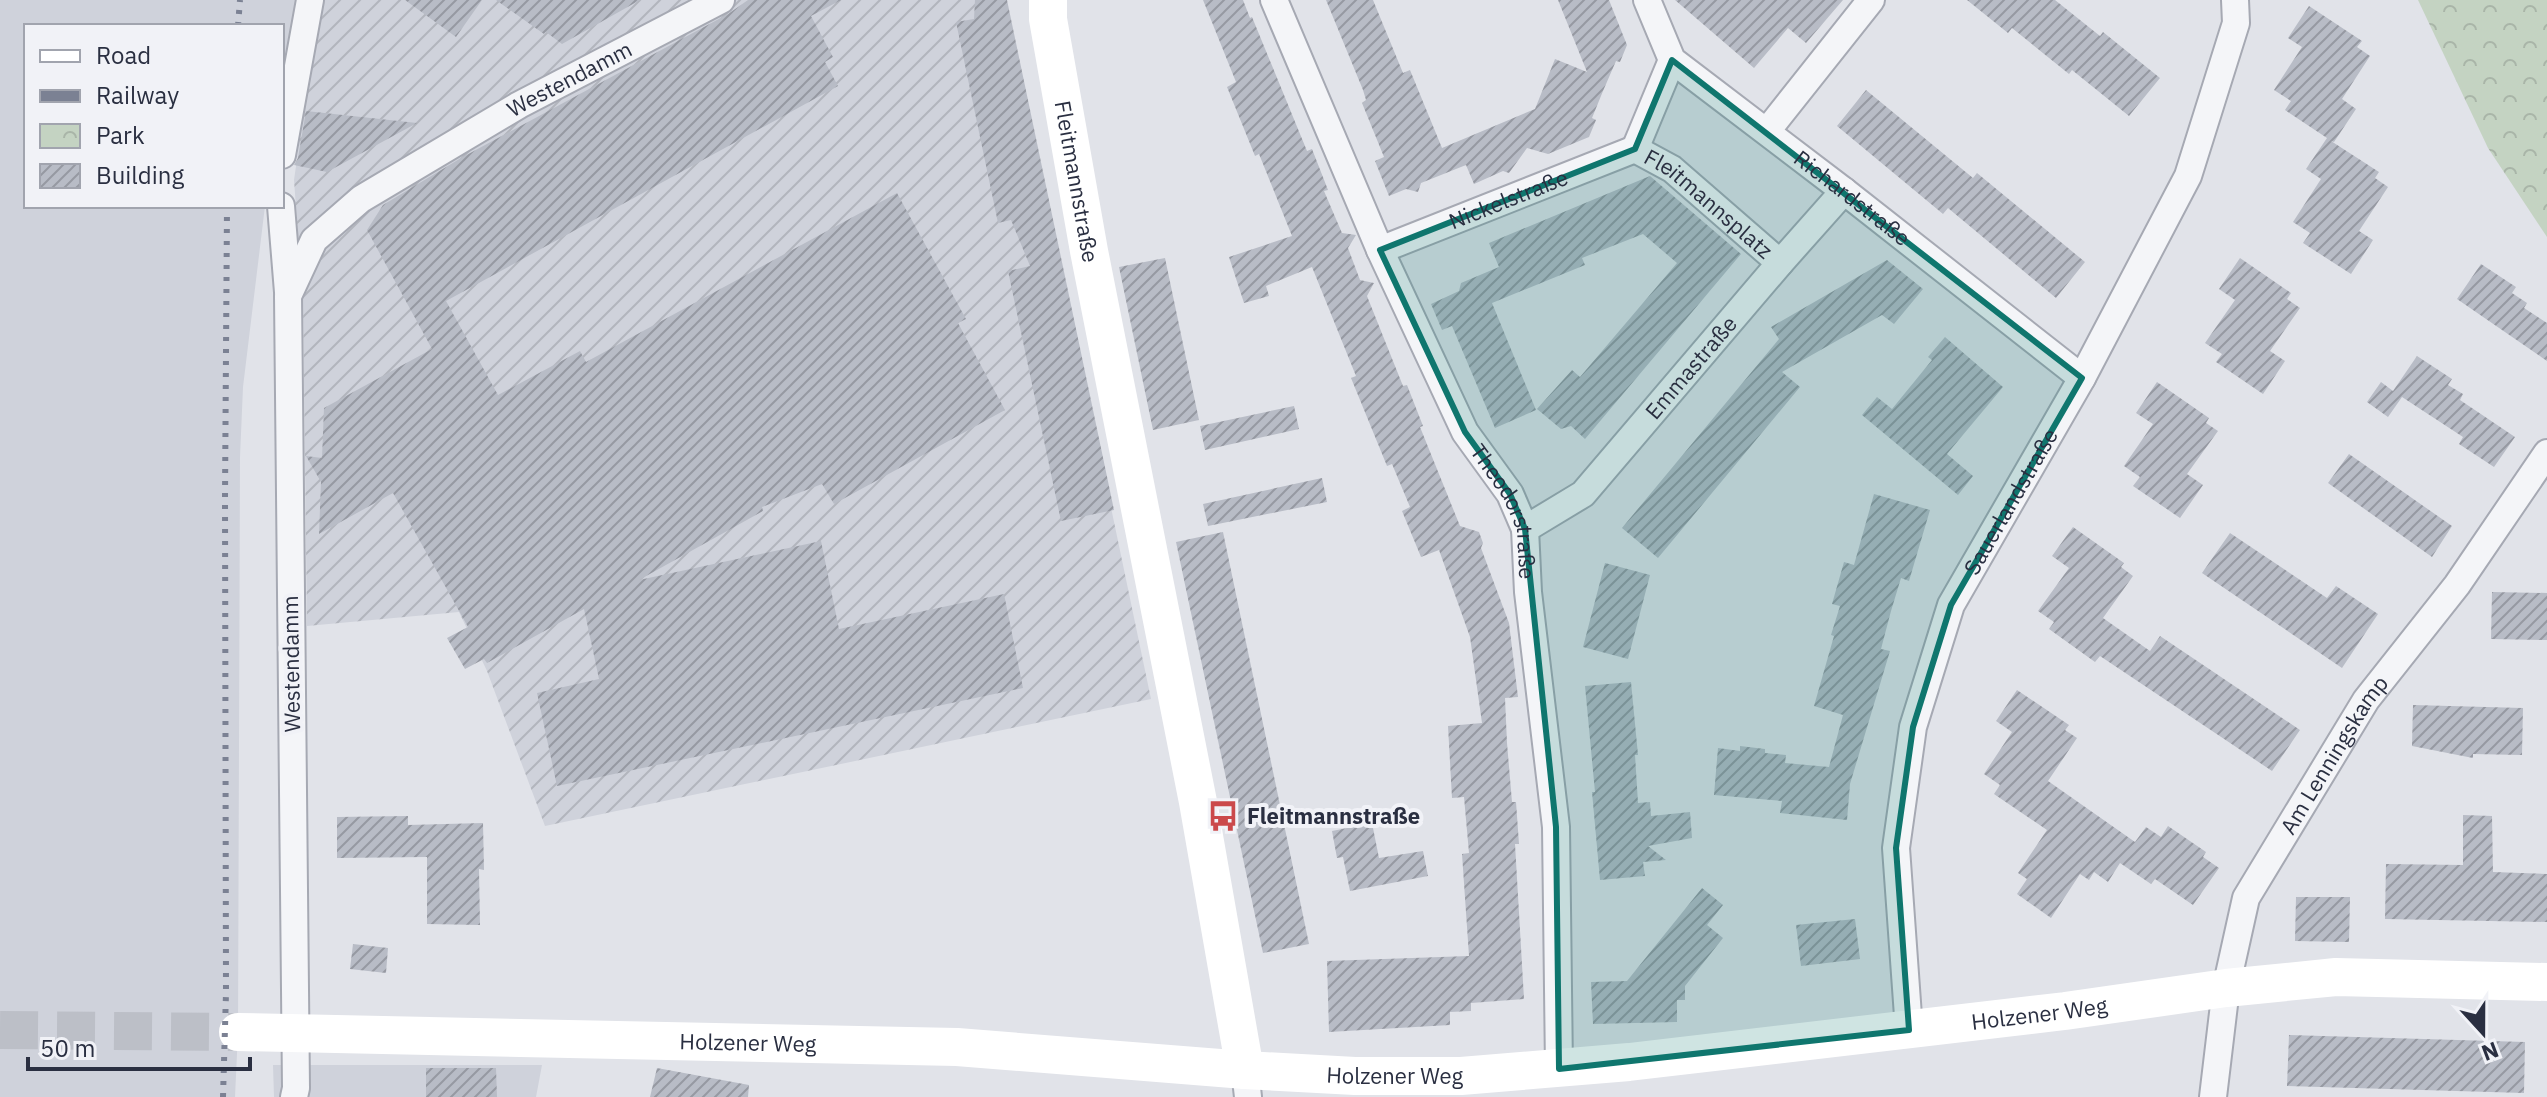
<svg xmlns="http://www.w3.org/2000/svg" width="2547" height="1097" viewBox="0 0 2547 1097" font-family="'IBM Plex Sans',sans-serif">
  <defs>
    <pattern id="industrial-furrows" width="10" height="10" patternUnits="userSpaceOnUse" patternTransform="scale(2)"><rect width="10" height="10" fill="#cfd2db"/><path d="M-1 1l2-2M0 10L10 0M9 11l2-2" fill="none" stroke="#b2b5bd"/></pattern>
    <pattern id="park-crowns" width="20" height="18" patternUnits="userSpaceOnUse" patternTransform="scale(2)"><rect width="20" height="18" fill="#c4d3c2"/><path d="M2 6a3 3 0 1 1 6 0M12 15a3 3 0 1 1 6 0" fill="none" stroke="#a9b5a8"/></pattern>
    <pattern id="building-hatch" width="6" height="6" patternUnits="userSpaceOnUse" patternTransform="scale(2)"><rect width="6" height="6" fill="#b8bcc6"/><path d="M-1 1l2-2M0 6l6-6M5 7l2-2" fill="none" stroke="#9699a2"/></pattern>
  </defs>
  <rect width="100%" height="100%" fill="#e1e3e9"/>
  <path fill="#cfd2db" d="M0,0H297L282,93V26H26V206H265L243,387L240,457L238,1032L235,1097H0Z
    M273,1065H542L536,1097H274Z"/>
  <path fill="url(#industrial-furrows)" d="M320,0H1005L1151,699L545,826L487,671L459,612L307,626L303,303L294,180Z"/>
  <path fill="url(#park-crowns)" d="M2418,0H2547V237L2488,148Z"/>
  <path fill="url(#building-hatch)" d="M405,0H482L456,37Z
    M496,0H640L562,44L546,32L544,34Z
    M748,0H841L811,16L833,57L825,62L838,86L446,301L498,395L580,351L586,362L897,193L966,319L958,323L1005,410L834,504L822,484L762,507L763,511L639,580L821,541L839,629L1004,594L1023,688L557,786L537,693L599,679L584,609L487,663L484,659L465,669L447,638L468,627L393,493L319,534L321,482L306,456L322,458L324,408L432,349L367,230L383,205L461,158L728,14Z
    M975,0H1007L1114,510L1061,521L1008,271L1030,266L1011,220L998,223L956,22L974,19Z
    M1203,0H1243L1250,18L1252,17L1307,151L1312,149L1328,190L1324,191L1342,233L1356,235L1348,248L1360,280L1374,283L1367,296L1403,386L1407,385L1423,426L1420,427L1460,526L1479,532L1483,543L1481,548L1509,623L1518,697L1505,698L1507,743L1512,802H1516L1519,844H1515L1524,999L1471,1003V1011L1450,1012V1025L1329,1032L1327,961L1469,956L1462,854L1469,853L1464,797L1452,798L1448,726L1482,723L1470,637L1439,550L1421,557L1402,511L1410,507L1392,464L1387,466L1351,378L1356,376L1312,267L1266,286L1269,296L1244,303L1229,257L1292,236L1259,154L1255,156L1227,87L1236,82Z
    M1326,0H1373L1403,73L1410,70L1442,148L1535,109L1555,59L1587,72L1558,0H1609L1627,45L1620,62L1616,61L1603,91L1592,118L1596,120L1589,137L1548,154L1527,148L1509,173L1503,171L1474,184L1466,165L1421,183L1418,192L1406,189L1389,196L1375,161L1384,157L1362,103L1366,100L1363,90Z
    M1675,0H1843L1806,43L1788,28L1754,68Z
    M1967,0H2055L2100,36L2103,32L2160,78L2129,116L2072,70L2069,74L2012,28L2008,33Z
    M2309,6L2362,41L2357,47L2370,56L2342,99L2356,109L2334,142L2331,141L2379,172L2375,178L2388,187L2359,231L2373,240L2351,274L2303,243L2310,233L2293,222L2321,179L2306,169L2327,138L2285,110L2291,101L2274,90L2302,47L2288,38Z
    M1866,90L1973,178L1977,173L2085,262L2056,298L1948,208L1943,214L1837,126Z
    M306,111L417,123L327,172L294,165L298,158Z
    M1650,176L1741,254L1585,439L1571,426L1561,429L1537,409L1572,370L1580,377L1677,263L1643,234L1582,258L1585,265L1492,303L1536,410L1495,428L1452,326L1442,330L1431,304L1459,291L1461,283L1499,267L1489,243Z
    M1165,258L1199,420L1153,430L1119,267Z
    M2240,258L2291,293L2287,299L2300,308L2270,351L2285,361L2263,394L2216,362L2222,354L2205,343L2235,300L2219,289Z
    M1887,260L1923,289L1894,324L1882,315L1782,372L1800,387L1658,558L1622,528L1779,339L1771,327Z
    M2481,264L2516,287L2512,293L2527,303L2524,308L2547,323V361L2457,299Z
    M1945,337L2003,387L1947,454L1973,476L1958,495L1862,415L1877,397L1892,409L1932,360L1928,357Z
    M2417,356L2452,379L2448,385L2463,394L2460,400L2515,437L2494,467L2459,444L2463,437L2402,397L2388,417L2367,402L2381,382L2393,391Z
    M2157,382L2209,418L2206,423L2218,431L2187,474L2203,485L2180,518L2133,486L2140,477L2124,466L2153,424L2136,413Z
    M1294,406L1299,429L1205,450L1200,426Z
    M2349,454L2452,526L2432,557L2328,483Z
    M1322,478L1327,502L1208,526L1203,504Z
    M1874,494L1930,510L1909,581L1901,578L1891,611L1881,649L1890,651L1850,784L1847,820L1780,813L1782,801L1714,795L1718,748L1740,751V746L1765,749V753L1786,755L1785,763L1829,767L1843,715L1814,706L1834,636L1831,635L1840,606L1832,604L1844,562L1854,565Z
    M2073,527L2124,563L2121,567L2133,576L2103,618L2150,651L2160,636L2300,730L2272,771L2100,656L2095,662L2049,629L2054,622L2038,611L2069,568L2052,556Z
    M1223,532L1309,944L1263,953L1176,542Z
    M2230,533L2327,598L2336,586L2378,614L2342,668L2202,573Z
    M1605,563L1650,575L1628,659L1583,647Z
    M2492,592L2547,593V640L2491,639Z
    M1631,682L1638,755H1635L1638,803L1650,802L1651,816L1690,812L1692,838L1648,846L1666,860L1643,862L1645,876L1600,880L1592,792H1595L1585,686Z
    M2017,690L2069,725L2065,730L2077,738L2048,781L2135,842L2146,827L2161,837L2168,826L2206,852L2203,857L2219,868L2193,905L2155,879L2151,884L2120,863L2108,882L2094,872L2089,880L2080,874L2051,918L2017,894L2027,879L2018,873L2047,830L1994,794L2000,785L1984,774L2012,732L1996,721Z
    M2413,705L2523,708L2522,755L2473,754V758L2412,746Z
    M2463,815L2492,816L2493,872L2547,874V922L2385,919L2386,864L2463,865Z
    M408,816V825L483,823L484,870L479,869L480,925L427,924V857L337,858V817Z
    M1372,823L1379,858L1423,851L1428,876L1350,891L1343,857L1337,858L1332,831Z
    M1702,888L1723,905L1707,925L1723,938L1685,986V1000H1677V1022L1593,1024L1591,982L1627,981Z
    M2296,897H2350L2349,942L2295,941Z
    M1855,919L1860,959L1801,966L1796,925Z
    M353,944L388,948L386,973L350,969Z
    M2289,1035L2525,1042L2524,1093L2287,1086Z
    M426,1068H496L497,1097H426Z
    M657,1068L749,1085L748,1097H650Z"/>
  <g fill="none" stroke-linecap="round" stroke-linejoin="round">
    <path stroke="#bcbfc7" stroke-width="38" stroke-dasharray="38 19" stroke-linecap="butt" d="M0,1030L238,1032"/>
    <defs>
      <g id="street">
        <path id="s1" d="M1274,0L1380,250L1465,432L1510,494L1525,529L1528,592L1556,827L1559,1069"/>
        <path id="s2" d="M1647,0L1672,60L1844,191L2082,378"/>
        <path d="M1767,131L1871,0"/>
        <path id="s3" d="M1635,149L1672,169L1780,263"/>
        <path d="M1635,149L1672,60"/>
        <path d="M282,155L310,0"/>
        <path d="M281,206L288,292"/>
        <path id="s4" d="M1380,250L1635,149"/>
        <path id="s5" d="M1525,529L1583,494L1780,263L1844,191"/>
        <path id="s6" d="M1909,1030L1896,848L1913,727L1951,605L2082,378L2188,176L2236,23L2235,0"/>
        <path d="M1245,1070L1248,1097"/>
        <path id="s7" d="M294,1097L296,1088L288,296L314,240L361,199L519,105L721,0"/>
        <path id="s8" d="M2213,1097L2226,988L2246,898L2366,700L2457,585L2547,453"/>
      </g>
    </defs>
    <use href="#street" stroke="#a6a9b3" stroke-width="30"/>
    <use href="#street" stroke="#f4f5f8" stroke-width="26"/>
    <g stroke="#fff" stroke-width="38">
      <path id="s9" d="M1048,0V19L1089,251L1198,802L1245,1070"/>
      <path id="s10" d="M238,1032L957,1047L1245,1070L1355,1076H1461L1629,1062L2065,1011L2226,988L2336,977L2547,982"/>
    </g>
    <path stroke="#7b8193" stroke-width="6" stroke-dasharray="4 8" stroke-linecap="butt" d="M238,26L240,0
      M223,1097L226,993L225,498L227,206"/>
  </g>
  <path fill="#0f766e" fill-opacity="0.2" stroke="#0f766e" stroke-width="6" stroke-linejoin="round" d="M1672,60L2082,378L1951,605L1913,727L1896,848L1909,1030L1559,1069L1556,827L1525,529L1510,494L1465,432L1380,250L1635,149Z"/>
  <defs>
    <symbol id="bus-bare" viewBox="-9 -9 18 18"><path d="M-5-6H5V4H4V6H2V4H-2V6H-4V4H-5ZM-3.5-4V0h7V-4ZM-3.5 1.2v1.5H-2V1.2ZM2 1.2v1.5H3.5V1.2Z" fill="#cb494b" stroke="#f1f2f7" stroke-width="2.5" paint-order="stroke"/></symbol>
  </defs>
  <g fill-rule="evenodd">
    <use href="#bus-bare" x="1201" y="794" width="44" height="44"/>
  </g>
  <g text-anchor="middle" stroke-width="8" stroke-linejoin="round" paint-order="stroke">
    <g font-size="22" fill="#2a2f41" stroke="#f1f2f7">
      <text dy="8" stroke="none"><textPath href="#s7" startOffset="1166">Westendamm</textPath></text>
      <text dy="8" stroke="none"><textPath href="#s9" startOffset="184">Fleitmannstraße</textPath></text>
      <text dy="8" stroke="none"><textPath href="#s2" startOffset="292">Richardstraße</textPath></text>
      <text dy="8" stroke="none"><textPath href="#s4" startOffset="138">Nickelstraße</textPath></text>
      <text dy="8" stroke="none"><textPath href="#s3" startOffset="92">Fleitmannsplatz</textPath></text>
      <text dy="8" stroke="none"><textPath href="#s5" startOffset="234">Emmastraße</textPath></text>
      <text dy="8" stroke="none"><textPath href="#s6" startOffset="552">Sauerlandstraße</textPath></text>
      <text dy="8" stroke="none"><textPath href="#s1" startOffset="564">Theodorstraße</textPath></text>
      <text transform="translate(291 664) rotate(-91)" y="8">Westendamm</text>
      <text dy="8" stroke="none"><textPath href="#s8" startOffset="370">Am Lenningskamp</textPath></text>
      <text dy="8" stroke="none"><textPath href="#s10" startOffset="1806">Holzener Weg</textPath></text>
      <text dy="8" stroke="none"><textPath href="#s10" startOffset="510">Holzener Weg</textPath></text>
      <text dy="8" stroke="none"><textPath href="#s10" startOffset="1158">Holzener Weg</textPath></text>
    </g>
    <g font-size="22" font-weight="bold" fill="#2a2f41" stroke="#f1f2f7" text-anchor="start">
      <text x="1247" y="824">Fleitmannstraße</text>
    </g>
  </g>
  <rect x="24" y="24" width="260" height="184" fill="#f1f2f7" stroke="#a1a4ae" stroke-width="2"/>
  <rect x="40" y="50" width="40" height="12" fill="#ffffff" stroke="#a1a4ae" stroke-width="2"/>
  <text x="96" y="64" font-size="24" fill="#2a2f41">Road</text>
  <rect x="40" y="90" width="40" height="12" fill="#7b8193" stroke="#a1a4ae" stroke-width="2"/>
  <text x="96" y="104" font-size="24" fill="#2a2f41">Railway</text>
  <rect x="40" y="124" width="40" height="24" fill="url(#park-crowns)" stroke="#a1a4ae" stroke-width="2"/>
  <text x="96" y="144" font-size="24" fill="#2a2f41">Park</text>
  <rect x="40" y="164" width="40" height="24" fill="url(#building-hatch)" stroke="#a1a4ae" stroke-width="2"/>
  <text x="96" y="184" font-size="24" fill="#2a2f41">Building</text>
  <g transform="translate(2483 1033) rotate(159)" stroke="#f1f2f7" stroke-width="6" paint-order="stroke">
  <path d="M0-6L14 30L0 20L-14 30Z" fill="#2a2f41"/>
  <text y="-12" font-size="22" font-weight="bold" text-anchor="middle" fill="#2a2f41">N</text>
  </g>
  <path d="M28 1057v12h222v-12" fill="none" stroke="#2a2f41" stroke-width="4"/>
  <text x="40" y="1057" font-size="24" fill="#2a2f41" stroke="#f1f2f7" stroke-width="6" paint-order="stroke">50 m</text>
</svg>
